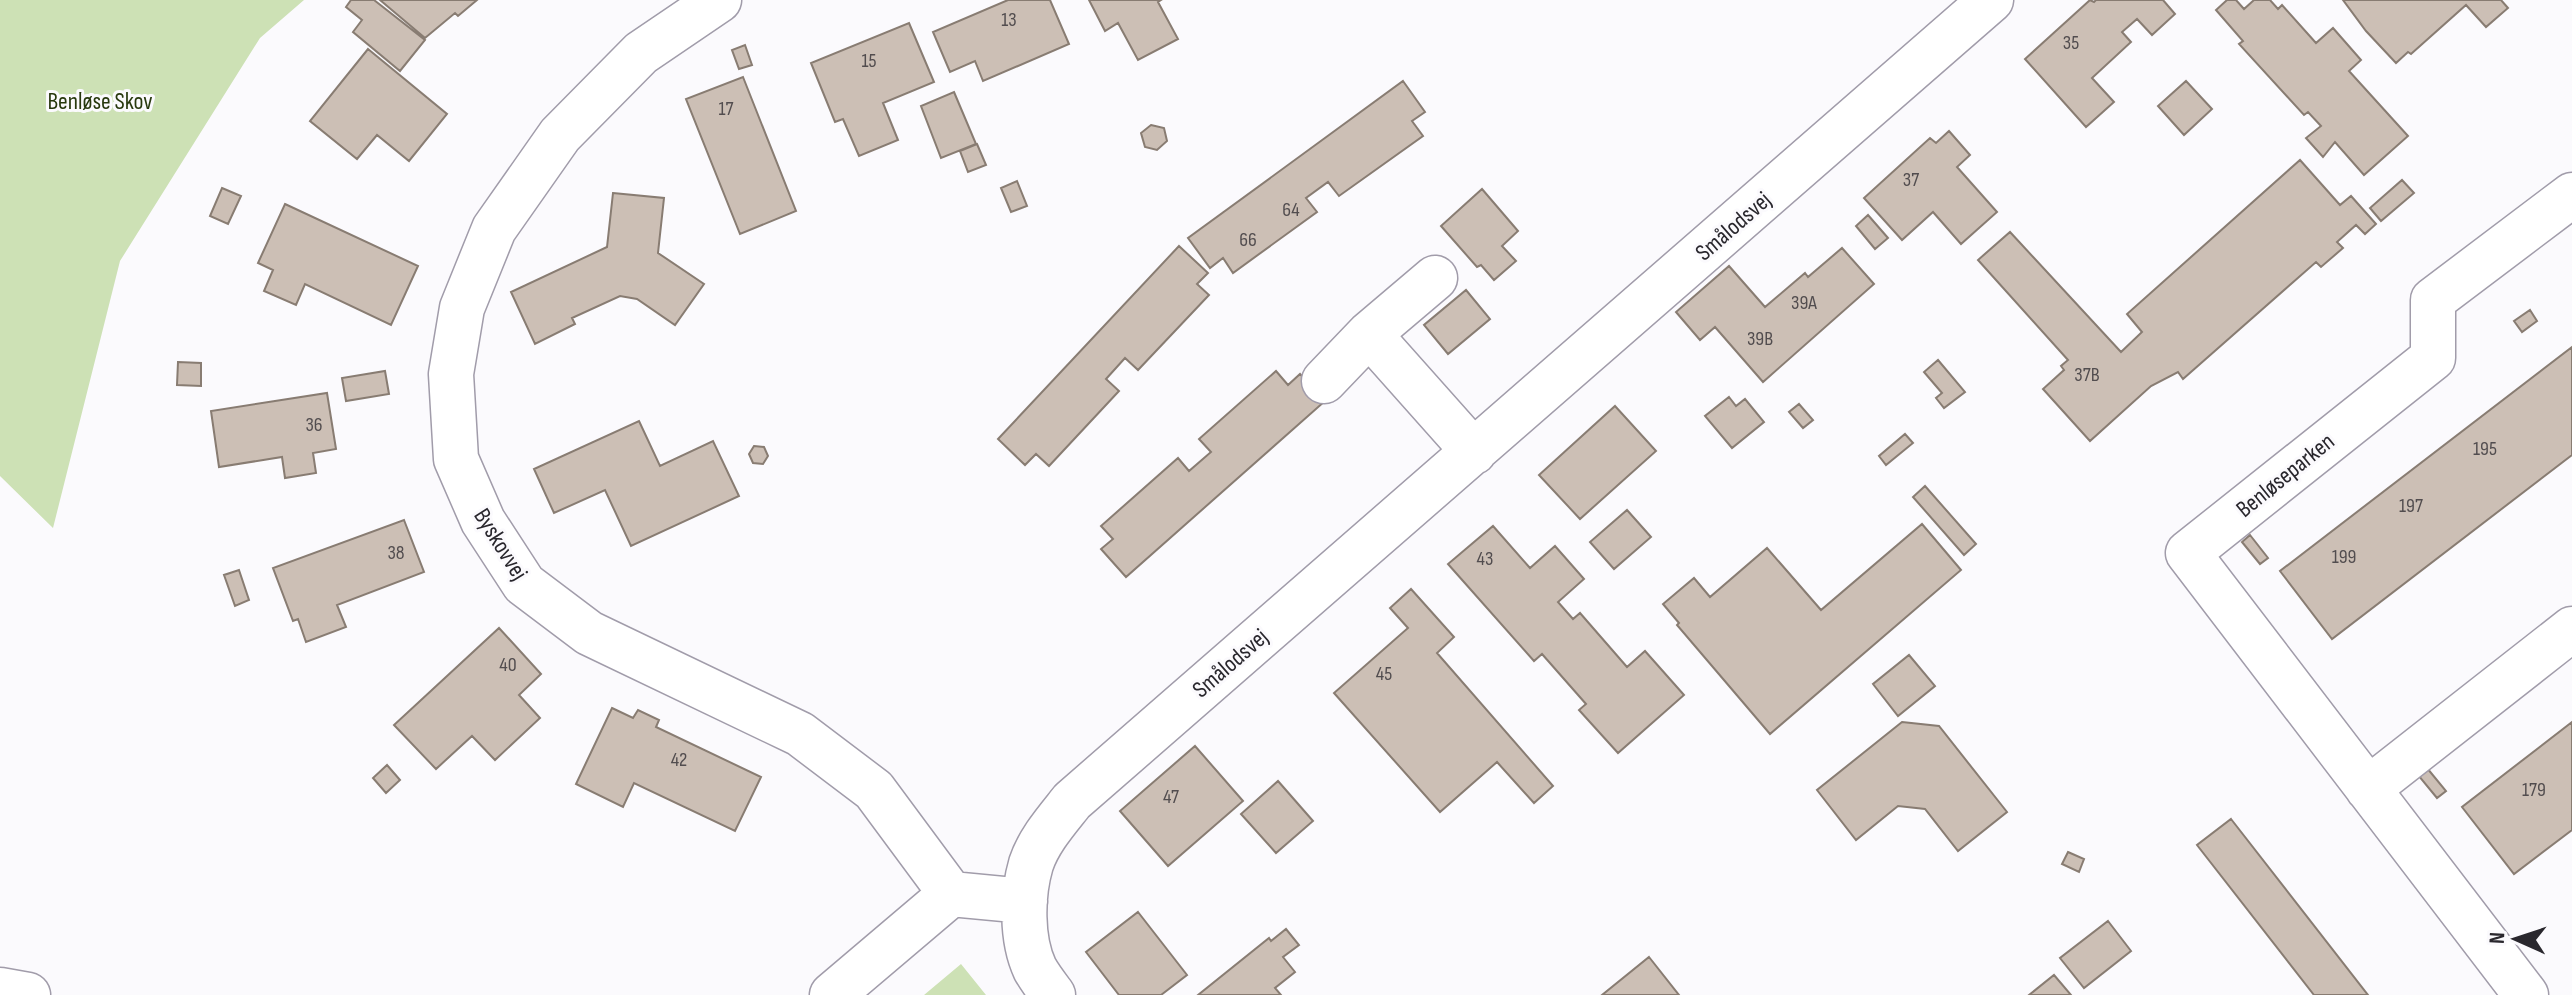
<svg xmlns="http://www.w3.org/2000/svg" width="2572" height="995" viewBox="0 0 2572 995" font-family="'Sofia Sans Condensed',sans-serif">
  <rect width="100%" height="100%" fill="#fbfafd"/>
  <path fill="#cde1b5" d="M0,0H304L260,38L120,261L53,528L0,476Z
    M961,964L986,995H924Z"/>
  <path fill="#ccbfb5" stroke="#887c72" stroke-width="2" d="M351,0H374L425,40L400,71L353,32L362,20L346,7Z
    M380,0H477L458,16L455,13L425,38Z
    M1008,0H1050L1069,44L983,81L975,61L950,72L933,32Z
    M1089,0H1161L1158,2L1178,39L1138,60L1118,23L1105,31Z
    M2090,0L2094,2L2096,0H2163L2175,14L2152,35L2137,19L2122,32L2131,42L2092,78L2114,102L2086,127L2025,59Z
    M2227,0H2236L2244,9L2254,0H2270L2278,9L2282,5L2316,43L2333,28L2361,60L2349,71L2408,136L2364,175L2335,142L2323,157L2306,138L2321,126L2308,112L2304,115L2239,44L2243,41L2216,10Z
    M2343,0H2501L2508,8L2486,27L2466,5L2411,54L2408,52L2396,63L2366,31Z
    M909,23L934,82L883,103L898,140L859,156L843,119L835,122L811,63Z
    M745,45L752,65L739,69L732,50Z
    M368,49L447,114L409,161L377,135L357,159L310,121Z
    M743,77L796,211L740,234L686,99Z
    M1403,81L1425,112L1412,121L1423,136L1339,196L1328,182L1306,198L1317,212L1233,273L1223,258L1210,268L1188,238Z
    M2186,81L2212,109L2184,135L2158,106Z
    M954,92L976,144L941,158L921,106Z
    M1151,125L1164,128L1167,141L1157,150L1145,147L1141,133Z
    M1949,131L1970,155L1957,167L1997,212L1961,244L1933,212L1902,240L1864,198L1930,138L1936,143Z
    M977,144L986,165L968,172L960,151Z
    M2300,160L2340,205L2351,196L2376,224L2365,234L2356,225L2337,242L2343,248L2321,267L2316,262L2183,379L2178,372L2151,386L2090,441L2043,389L2064,370L2061,366L2068,360L1978,260L2010,232L2121,352L2142,332L2127,314Z
    M2402,180L2414,193L2381,221L2370,208Z
    M1017,181L1027,206L1011,212L1001,188Z
    M222,188L241,196L228,224L210,216Z
    M1482,189L1518,231L1502,246L1516,261L1494,280L1481,265L1477,267L1441,226Z
    M613,193L664,198L658,253L704,284L675,325L637,299L620,296L572,318L575,324L535,344L511,292L607,247Z
    M285,204L418,266L391,325L305,284L296,305L264,291L273,270L258,263Z
    M1868,215L1888,238L1875,249L1856,226Z
    M1179,246L1208,273L1197,284L1209,295L1138,370L1125,358L1106,379L1119,391L1049,466L1036,454L1025,465L998,439Z
    M1842,248L1874,284L1763,382L1715,327L1700,340L1676,312L1729,266L1765,307L1805,273L1808,277Z
    M1466,290L1490,319L1448,354L1424,325Z
    M2530,310L2537,321L2522,332L2514,321Z
    M2572,347V455L2332,639L2280,571Z
    M1938,360L1965,392L1944,408L1936,398L1942,393L1924,372Z
    M178,362L201,363V386L177,385Z
    M385,371L389,394L346,401L342,378Z
    M1276,371L1288,385L1300,374L1325,401L1126,577L1101,549L1113,539L1101,526L1178,458L1189,471L1211,452L1199,439Z
    M327,393L336,449L313,453L316,473L285,478L282,457L219,467L211,411Z
    M1729,397L1736,406L1745,399L1764,422L1732,448L1705,416Z
    M1799,404L1813,420L1803,428L1789,412Z
    M1615,406L1656,451L1580,519L1539,475Z
    M639,421L660,466L713,441L739,496L631,546L605,490L554,513L534,469Z
    M1905,434L1913,443L1886,465L1879,456Z
    M754,446L764,447L768,456L763,464L753,463L749,454Z
    M1925,486L1976,544L1964,555L1913,497Z
    M1627,510L1651,537L1614,569L1590,542Z
    M404,520L424,572L337,605L346,627L306,642L298,619L293,621L273,568Z
    M1922,524L1961,570L1770,734L1677,625L1679,623L1663,604L1694,578L1710,597L1767,548L1821,610Z
    M1493,526L1530,568L1555,546L1584,579L1558,602L1573,619L1580,613L1627,667L1645,651L1684,695L1618,753L1579,710L1586,704L1542,654L1534,661L1448,564Z
    M2250,535L2268,558L2260,564L2242,542Z
    M239,570L249,600L235,606L224,575Z
    M1411,589L1454,637L1437,653L1553,786L1534,803L1497,762L1440,812L1334,693L1408,628L1390,608Z
    M499,628L541,674L519,695L540,718L495,760L472,736L436,769L394,725Z
    M1909,655L1935,686L1898,716L1873,684Z
    M612,708L633,718L638,710L659,720L656,727L761,777L735,831L634,783L623,807L576,784Z
    M1902,722L1939,726L2007,812L1958,851L1925,809L1898,806L1856,840L1817,790Z
    M2572,722V830L2514,874L2462,807Z
    M1195,746L1243,801L1168,866L1120,811Z
    M387,765L400,780L386,793L373,778Z
    M2427,768L2446,791L2437,798L2418,775Z
    M1278,781L1313,821L1276,853L1241,814Z
    M2231,819L2368,995H2314L2197,845Z
    M2068,852L2084,859L2079,872L2062,864Z
    M1138,912L1187,975L1161,995H1119L1086,952Z
    M2108,921L2131,951L2084,988L2060,958Z
    M1286,929L1299,945L1283,957L1295,972L1275,988L1281,995H1198L1269,938L1271,941Z
    M1649,957L1679,995H1602Z
    M2054,975L2071,995H2029Z"/>
  <g fill="none" stroke-linecap="round" stroke-linejoin="round">
    <defs>
      <path id="minor" d="M719,0L641,53L560,135L494,229L462,308L451,374L456,459L483,521L524,584L589,633L800,734L874,790L951,894L1025,901
        M1369,334L1474,452
        M1324,381L1369,334L1435,278
        M2368,789L2572,629
        M0,990L28,995
        M832,995L951,894
        M1053,995C1047,987 1040,978 1035,969C1021,939 1022,895 1031,864C1039,840 1057,820 1072,801L1991,0
        M2526,995L2188,553L2433,358V300L2572,195"/>
    </defs>
    <use href="#minor" stroke="#a19caa" stroke-width="47"/>
    <use href="#minor" stroke="#fff" stroke-width="44"/>
  </g>
  <g text-anchor="middle" stroke-width="6" stroke-linejoin="round" paint-order="stroke">
    <g font-size="20" fill="#524d4f">
      <text x="1009" y="26">13</text>
      <text x="2071" y="49">35</text>
      <text x="869" y="67">15</text>
      <text x="726" y="115">17</text>
      <text x="1911" y="186">37</text>
      <text x="1291" y="216">64</text>
      <text x="1248" y="246">66</text>
      <text x="1804" y="309">39A</text>
      <text x="1760" y="345">39B</text>
      <text x="2087" y="381">37B</text>
      <text x="314" y="431">36</text>
      <text x="2485" y="455">195</text>
      <text x="2411" y="512">197</text>
      <text x="396" y="559">38</text>
      <text x="2344" y="563">199</text>
      <text x="1485" y="565">43</text>
      <text x="508" y="671">40</text>
      <text x="1384" y="680">45</text>
      <text x="679" y="766">42</text>
      <text x="2534" y="796">179</text>
      <text x="1171" y="803">47</text>
    </g>
    <g font-size="24" fill="#28390e" stroke="#fbfafd">
      <text x="100" y="109">Benløse Skov</text>
    </g>
    <g font-size="24" fill="#29272d" stroke="#fbfafd">
      <text transform="translate(1733 226) rotate(-41)" y="8">Smålodsvej</text>
      <text transform="translate(2285 475) rotate(-39)" y="8">Benløseparken</text>
      <text transform="translate(501 544) rotate(58)" y="8">Byskovvej</text>
      <text transform="translate(1230 663) rotate(-41)" y="8">Smålodsvej</text>
    </g>
  </g>
  <g transform="translate(2516 939) rotate(273)" stroke="#fbfafd" stroke-width="6" paint-order="stroke">
  <path d="M0-6L14 30L0 20L-14 30Z" fill="#29272d"/>
  <text y="-12" font-size="22" font-weight="bold" text-anchor="middle" fill="#29272d">N</text>
  </g>
</svg>
